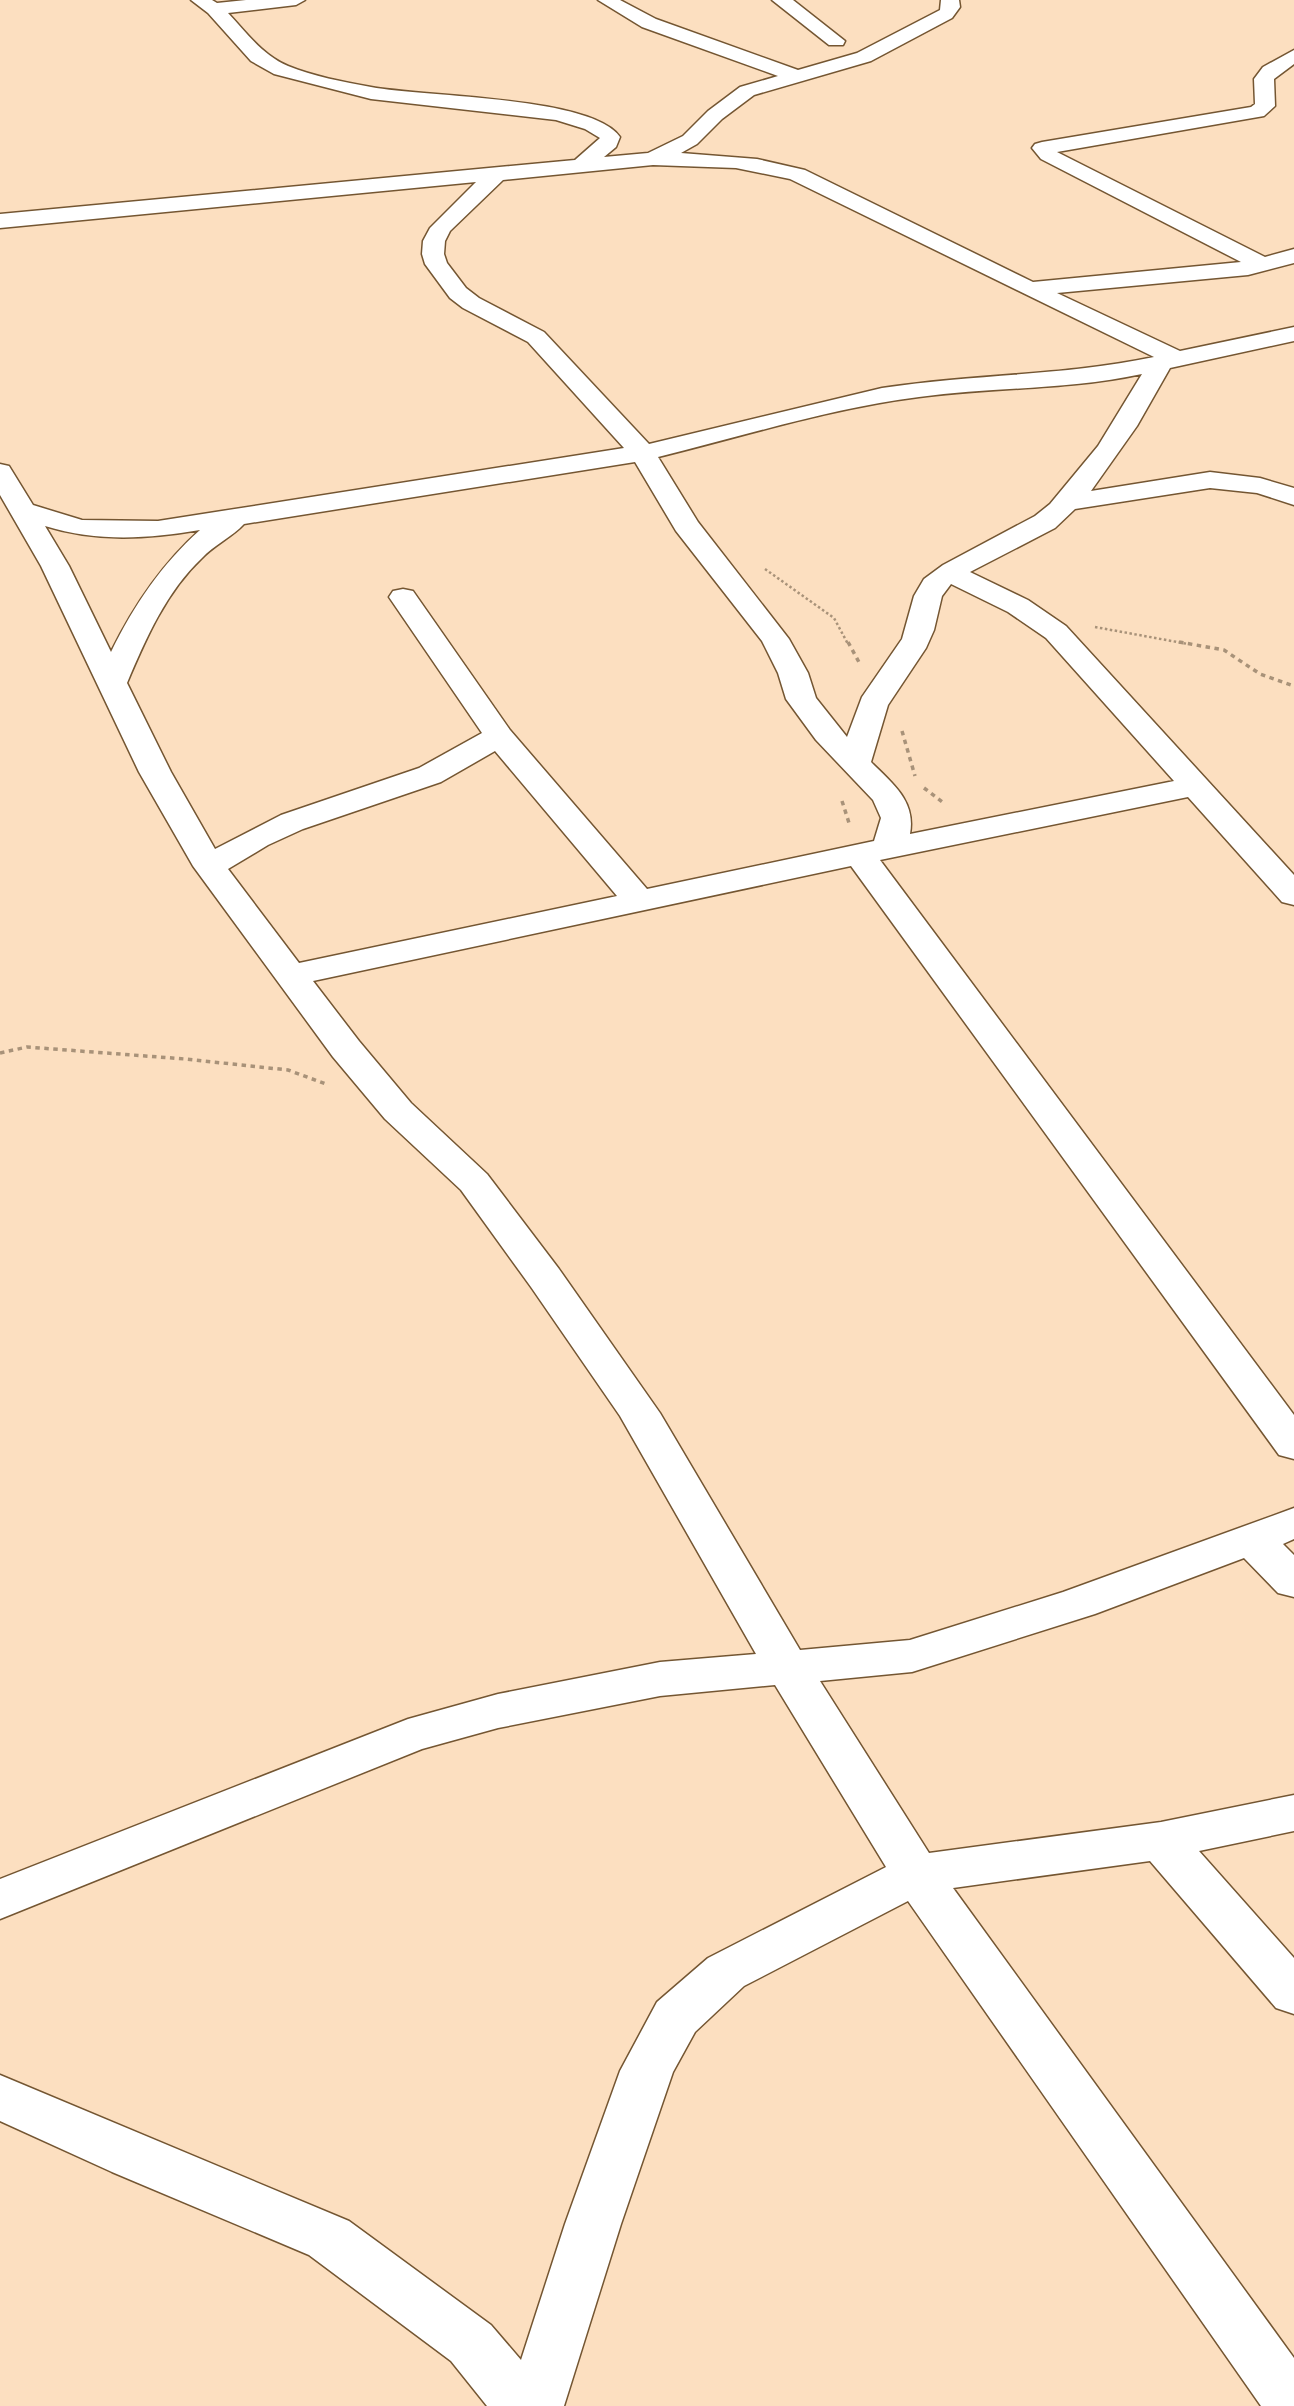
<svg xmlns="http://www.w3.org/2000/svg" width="1294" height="2406" viewBox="0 0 1294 2406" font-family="'Work Sans',sans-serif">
  <rect width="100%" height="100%" fill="#fcdfc0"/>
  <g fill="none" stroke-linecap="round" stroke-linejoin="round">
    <defs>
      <path id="minor" d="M191,0H212L217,3L246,0H305L296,5L228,13C246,32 262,55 288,66C312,76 344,82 371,87C423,97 592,96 620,137L616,147L604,157L648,153L683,136L708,111L740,87L778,76L642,27L598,0H620L656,19L798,70L857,53L940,10L941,0H959L960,7L952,18L871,61L754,95L722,119L697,144L681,153L757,159L805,170L1033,282L1241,262L1041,159L1032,148L1035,144L1042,142L1251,107L1255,104L1254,79L1263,67L1294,50V64L1274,79L1275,106L1264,116L1057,152L1265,257L1294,249V263L1248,275L1057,293L1180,351L1294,327V341L1170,368L1137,426L1091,491L1210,472L1260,478L1294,488V505L1257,493L1210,488L1075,509L1055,528L970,572L1028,600L1066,626L1294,875V905L1282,902L1188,797L880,860L1294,1415V1459L1279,1455L851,866L313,981L359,1041L411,1103L487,1174L559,1269L660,1413L800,1650L910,1640L1063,1592L1294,1508V1539L1283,1544L1294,1555V1597L1278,1593L1244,1558L1095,1614L912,1672L820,1681L929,1853L1161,1822L1294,1795V1831L1199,1851L1294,1958V2014L1276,2008L1150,1861L953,1888L1294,2358V2406H1261L908,1901L744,1986L695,2032L673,2072L621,2224L564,2406H487L451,2361L309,2255L112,2172L0,2121V2075L349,2221L491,2325L521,2360L565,2224L620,2071L657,2002L708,1958L886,1867L775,1685L660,1696L498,1728L422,1749L0,1919V1879L408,1719L498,1694L660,1662L756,1654L620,1416L531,1287L461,1190L385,1119L333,1057L193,866L139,772L41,566L0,495V464L9,466L33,505L82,520L158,521L624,448L528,342L463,308L450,298L425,264L422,254L423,241L430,228L476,182L0,228V214L575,160L600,138L585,129L556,120L371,99L274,74L251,61L208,13ZM653,165L736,168L790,179L1154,357C1064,376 972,374 882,388L649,444L544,332L479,298L466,288L447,263L444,254L445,241L450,231L503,180ZM1142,374L1098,446L1050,504L1035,516L943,565L924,579L914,596L902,639L862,697L847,737L816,698L808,673L789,639L698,522L658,457C744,436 831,408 919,397C993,387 1069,390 1142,374ZM635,462L676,531L762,641L778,673L786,699L816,740L873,800L881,818L874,841L647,889L510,730L413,591L403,589L393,591L389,597L482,733L419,768L281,815L215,849L171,772L127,683C146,638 166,592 202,558C214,545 232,537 244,524ZM45,526C96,542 148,539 200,530C161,565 134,605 111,652L69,566ZM951,584L1008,612L1046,638L1174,781L910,834C916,801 893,784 871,762L888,705L926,648L934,630L942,596ZM495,751L617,896L299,963L228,869L268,845L303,829L441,782Z
        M772,0H793L845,41L843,45H829Z"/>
    </defs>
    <use href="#minor" stroke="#745632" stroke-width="3"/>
    <path stroke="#a89279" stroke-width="2.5" stroke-dasharray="2.5 2.5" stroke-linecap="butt" d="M765,569L834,618L848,644
      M1095,627L1188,644"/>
    <path stroke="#a89279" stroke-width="3.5" stroke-dasharray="4.5 4.5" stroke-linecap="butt" d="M848,642L860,664
      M1179,642L1224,650L1260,674L1294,686
      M902,731L915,776
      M924,788L945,804
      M842,801L850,826
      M0,1053L27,1047L185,1059L288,1070L326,1084"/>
    <use href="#minor" fill="#fff" fill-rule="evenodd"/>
  </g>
</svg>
